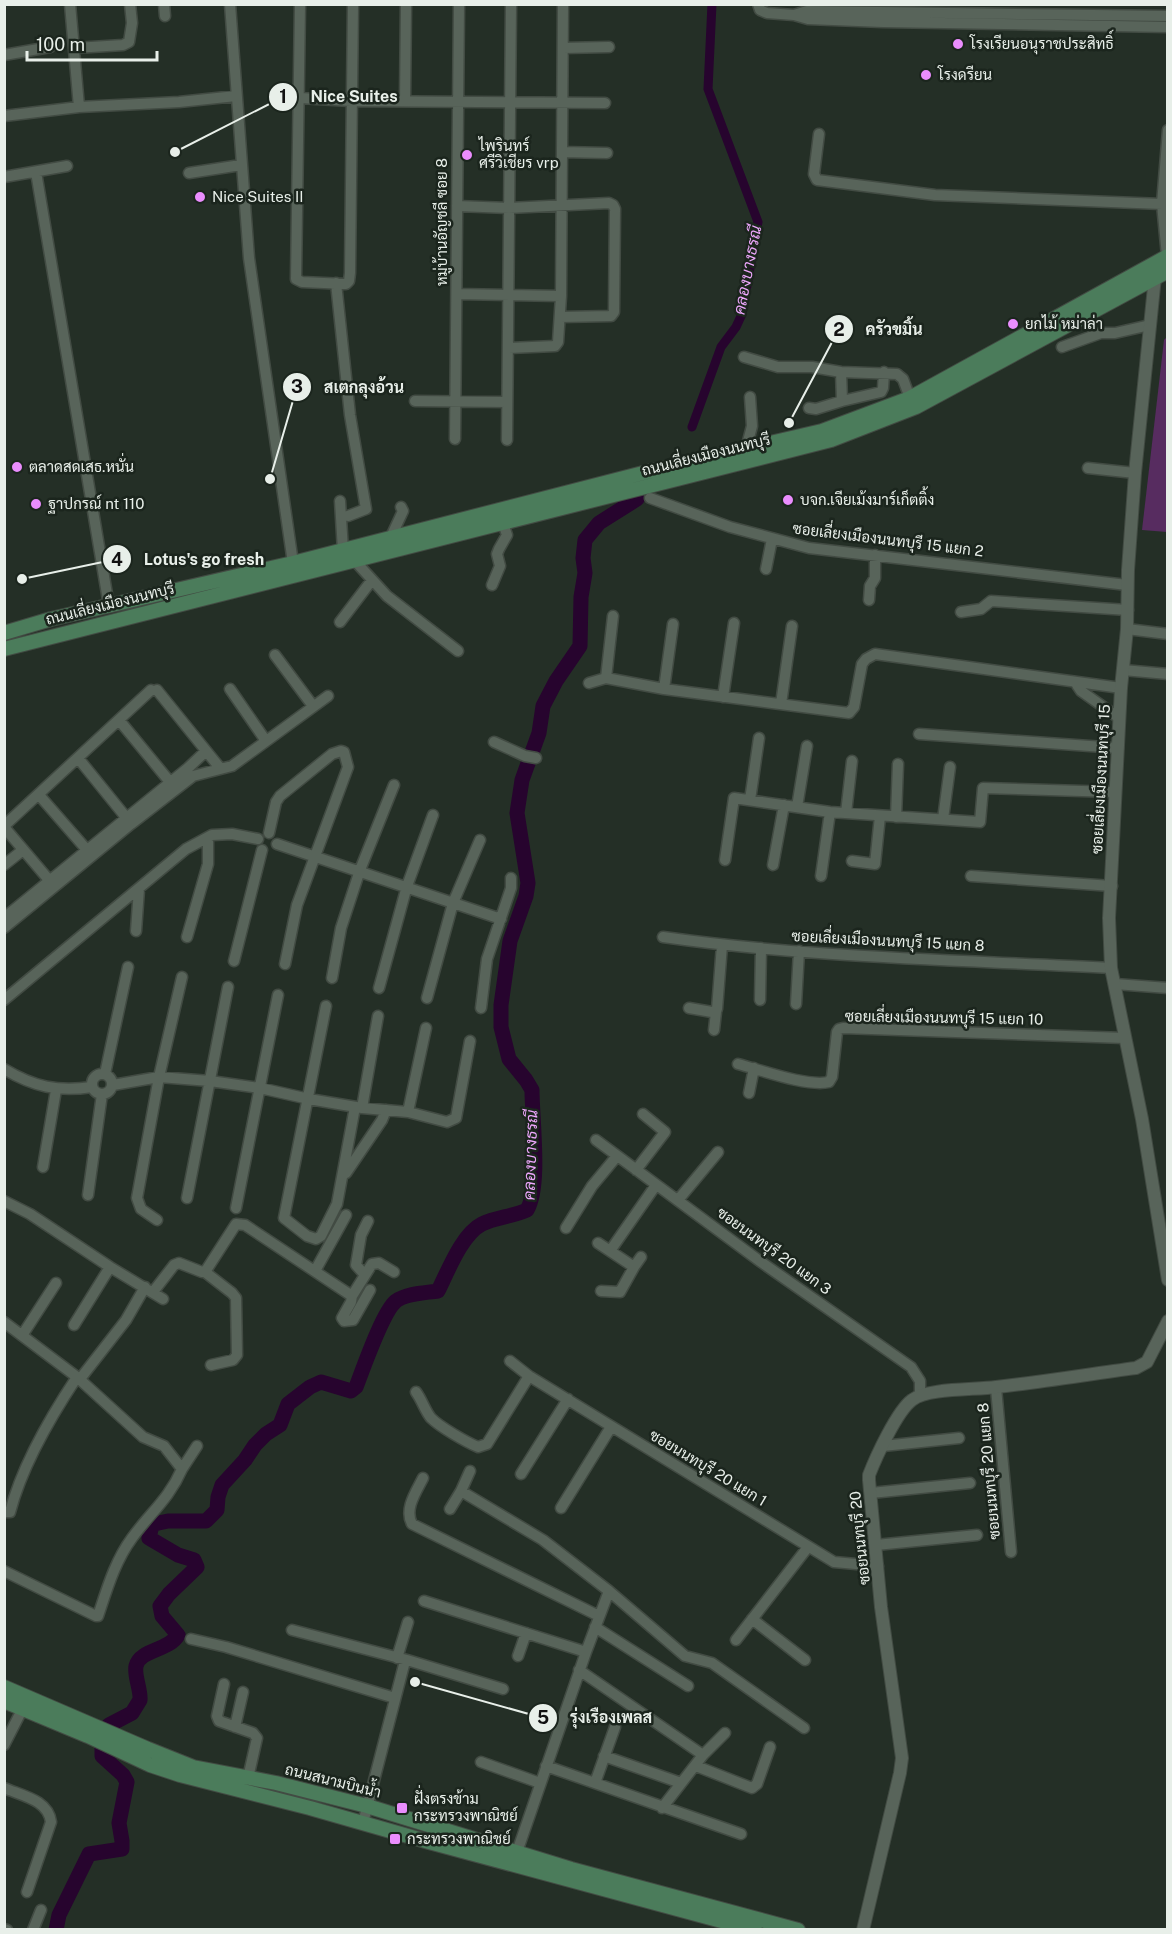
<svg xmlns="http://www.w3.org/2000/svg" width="1172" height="1934" viewBox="0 0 1172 1934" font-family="'Public Sans',Sarabun,sans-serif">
  <rect width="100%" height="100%" fill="#242f26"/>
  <path fill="#572c60" d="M1167,337V532L1142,530L1164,340Z"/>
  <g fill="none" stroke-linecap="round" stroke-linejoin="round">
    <path stroke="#27042e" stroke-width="9" d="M692,427L721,347L736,327L742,314L758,222L708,89L712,4"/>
    <path stroke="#27042e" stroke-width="15" d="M56,1930L59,1915L89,1854L122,1849V1841L119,1823L127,1782L123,1775L102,1756V1746L109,1725L132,1713L140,1700C141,1690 134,1676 136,1666C140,1649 169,1651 178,1635L162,1616L160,1606L169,1594L197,1567L194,1560L178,1555L149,1538L151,1529L154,1524L168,1521H206L217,1510L218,1497L222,1485L245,1460L255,1445L266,1434L280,1425L288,1404L310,1387L321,1382L351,1391L356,1387C363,1369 383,1311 396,1301C407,1293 425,1293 438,1291C448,1271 462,1234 482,1224C496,1217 512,1217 527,1210C541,1186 532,1120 532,1090L526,1080L509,1059L501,1027V1005L510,941L526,896L528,883L517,813L522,780L539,733L543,706L556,681L580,646L581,597L585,573L583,558L585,540L599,523L637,499"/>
    <defs>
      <path id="minor" d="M70,4L79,107
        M164,4L165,16
        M230,4L249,258L293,563
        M300,4L296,279L302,282L346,284L349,281L350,273L353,4
        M758,4L760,10L767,13L794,15L808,19L883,22L1168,27
        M794,15L807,11L1168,16
        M75,48L123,45L129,42L132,23L130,4
        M563,48L609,47
        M4,55L50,47
        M300,98L351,101L605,103
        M405,101L406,4
        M4,116L79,107L179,102L236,96
        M819,134L814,174L817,180L935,195L1162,204
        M562,152L607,153
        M36,172L109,606
        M189,173L241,165
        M4,177L67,166
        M457,206L509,208L609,203L613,205L615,209L614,312L611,316L560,317
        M1167,256L1162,204L1168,130
        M336,283L350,415L366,509L348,516
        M457,294L561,296
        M1062,347L1101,333H1115L1150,325
        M509,348L555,346L558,342L561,296L563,4
        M744,357L778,367H812L841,372L897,374L903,379L910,398
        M415,401L507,402
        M842,401L881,392L883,388L884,372
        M809,408L816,409L842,401L841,372
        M455,439L459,4
        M507,440L511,4
        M746,449L752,426L750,397
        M1088,468L1135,473
        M650,498L730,527L809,548L1127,585
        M340,501L343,551
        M390,539L403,511L401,507
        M355,561L387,596L458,651
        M766,569L772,539
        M492,585L500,566L497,554L499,549L507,535L503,523
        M869,600L870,586L875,578V555
        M961,612L981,609L991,601L1128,610
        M613,616L606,678L664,689L849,713L854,707L862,664L866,659L875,654L1121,688
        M340,622L372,580
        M1127,629L1168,634
        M275,655L313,706
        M1123,670L1168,674
        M1075,682L1081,691L1119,718
        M589,683L606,678
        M230,689L266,741
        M664,689L673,624
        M157,690L220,768
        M723,697L734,623
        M781,704L792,626
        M119,720L170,782
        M919,734L1118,748
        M494,742L525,756L536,758
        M78,758L129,821
        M39,795L87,850
        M750,800L759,738
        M797,807L807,746
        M846,813L852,761
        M896,817L898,764
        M943,819L950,767
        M4,826L151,690
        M4,827L49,880
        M269,833L276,802L280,796L332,754L341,751L344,752L348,767L297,905L285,964
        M277,844L501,919
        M725,860L734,798L830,812L980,822L983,788L1115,792
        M852,861L875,864L880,816
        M4,865L23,850
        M773,865L784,805
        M821,876L830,812
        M971,876L1112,886
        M4,918L188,768L206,751
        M4,928L131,824L193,776L232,766L328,696
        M136,931L139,889
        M187,937L208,864V838
        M663,937C811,958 962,960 1111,968
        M234,961L262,850
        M332,978L341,928L360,870L394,785
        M1115,984L1168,988
        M379,988L407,886L433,815
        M427,998L453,903L480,840
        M4,1000L186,849L212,835L232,834L258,839
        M760,1000L761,948
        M796,1004L799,951
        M326,1006L284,1218L307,1236L316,1239L321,1236L337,1204L355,1107
        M481,1008L487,959L511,888V878
        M689,1008L712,1012L717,1009L722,945
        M714,1030L716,1012
        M738,1064C761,1070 807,1087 829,1082L832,1077L837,1032L839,1029L843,1028L1125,1038
        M4,1069C34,1087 58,1092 92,1087
        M92 1084a10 10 0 1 1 20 0a10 10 0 1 1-20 0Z
        M105,1074L128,967
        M113,1085L159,1077L210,1081L260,1088L309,1099L362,1108L408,1112L447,1122L456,1118L470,1041
        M749,1093L754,1068
        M362,1108L378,1016
        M408,1112L426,1028
        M596,1140L761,1262L911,1367L920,1381V1394
        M43,1167L56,1090
        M636,1170L665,1132L643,1114
        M346,1173L382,1120L386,1110
        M88,1195L102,1094
        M187,1198L228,987
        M678,1200L718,1152
        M4,1201L30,1214L110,1267L163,1299
        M236,1208L278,995
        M157,1220L141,1209L137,1198L159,1077L182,977
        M566,1228L592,1186L617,1156
        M598,1243L634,1267L641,1257
        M610,1251L656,1185
        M315,1271L346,1215
        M205,1272L232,1293L236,1298L237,1355L233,1360L211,1365
        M365,1275L356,1265L361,1235L368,1221
        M601,1291L620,1292L634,1267
        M153,1292L174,1265L179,1263L202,1272H205L236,1224L245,1225L352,1296L351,1302L342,1318L344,1321L353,1320L370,1290
        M352,1296L372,1264L379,1263L394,1272
        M4,1322L77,1377L143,1437L164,1446L182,1469C169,1499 150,1513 132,1538C115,1561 107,1589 98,1616H96L4,1571
        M74,1325L110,1267
        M23,1334L56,1283
        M510,1361L529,1376L834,1562L878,1566
        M80,1379L126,1320L145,1287
        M996,1388L1011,1552
        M416,1392C422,1400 425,1411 431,1418C440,1427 466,1442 478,1447L487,1444L529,1376
        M883,1446L959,1438
        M182,1469L197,1446
        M521,1474L568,1399
        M423,1478C416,1492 404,1509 412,1524L599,1616
        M461,1491L470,1471
        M871,1493L970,1483
        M561,1508L611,1427
        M450,1509L461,1491L543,1540L609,1591L685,1656L712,1663L804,1728
        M4,1512H10C22,1466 51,1416 77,1377
        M876,1545L977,1535
        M424,1601L586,1652
        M752,1619L805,1660
        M595,1627L688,1686
        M292,1630L407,1660L503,1689
        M191,1639L226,1647L395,1698
        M736,1640L808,1547
        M518,1656L526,1633
        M397,1658L408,1622
        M579,1670L703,1755
        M224,1684L217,1716L219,1721L253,1733L257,1738L248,1778
        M235,1727L243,1692
        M4,1745L23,1708
        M604,1756L681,1783
        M481,1762L540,1783
        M546,1766L741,1834
        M696,1766L752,1788L757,1784L770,1747
        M595,1783L615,1727
        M4,1788C23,1796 48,1800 51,1822L27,1892
        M662,1808L703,1755L725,1733
        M363,1823L405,1661
        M517,1852L586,1652L609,1591
        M4,1929L7,1930
        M33,1930L41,1910"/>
      <path id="tertiary" d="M1155,277L1135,473L1128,570L1127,629L1121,688L1109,918L1111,968L1142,1119L1168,1280
        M863,1930L900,1773L902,1758L881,1607L869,1480V1475C876,1457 897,1411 912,1400C927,1388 975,1390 996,1387C1043,1382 1090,1374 1136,1368L1147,1362L1168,1321"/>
      <path id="secondary" d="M4,633L51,619L293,563L647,472L822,431L910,398L1168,256
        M4,649L831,440L916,407L1168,271
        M4,1687L148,1749L193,1767L276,1783L367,1806L571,1869L798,1930
        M4,1701L88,1736L150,1765L180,1775L310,1808L429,1842L755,1930"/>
    </defs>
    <use href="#minor" stroke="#424b43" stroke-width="13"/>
    <use href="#tertiary" stroke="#424b43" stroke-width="14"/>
    <use href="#secondary" stroke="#424b43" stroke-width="16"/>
    <use href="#minor" stroke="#58645a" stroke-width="10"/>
    <use href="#tertiary" stroke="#58645a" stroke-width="12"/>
    <use href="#secondary" stroke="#4b7c5b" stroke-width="14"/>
  </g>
  <g fill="#ea8dfd" stroke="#1b251d" stroke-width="2">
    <circle cx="958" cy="44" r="6"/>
    <circle cx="926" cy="75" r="6"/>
    <circle cx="467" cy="155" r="6"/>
    <circle cx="200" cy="197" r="6"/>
    <circle cx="1013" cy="324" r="6"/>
    <circle cx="17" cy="467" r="6"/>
    <circle cx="788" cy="500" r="6"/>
    <circle cx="36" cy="504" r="6"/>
    <rect x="396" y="1802" width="12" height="12" rx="3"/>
    <rect x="389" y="1833" width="12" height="12" rx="3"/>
  </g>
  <g text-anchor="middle" stroke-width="5" stroke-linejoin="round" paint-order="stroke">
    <g font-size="15" fill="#e8efe9" stroke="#1b251d" text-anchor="start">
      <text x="970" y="49">โรงเรียนอนุราชประสิทธิ์</text>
      <text x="938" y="80">โรงดรียน</text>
      <text x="479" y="151">ไพรินทร์<tspan x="479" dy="17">ศรีวิเชียร vrp</tspan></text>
      <text x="212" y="202">Nice Suites II</text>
      <text x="1025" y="329">ยกไม้ หม่าล่า</text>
      <text x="29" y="472">ตลาดสดเสธ.หนั่น</text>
      <text x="800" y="505">บจก.เจียเม้งมาร์เก็ตติ้ง</text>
      <text x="48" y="509">ฐาปกรณ์ nt 110</text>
      <text x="414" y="1804">ฝั่งตรงข้าม<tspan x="414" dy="17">กระทรวงพาณิชย์</tspan></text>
      <text x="407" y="1844">กระทรวงพาณิชย์</text>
    </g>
    <g font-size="15" fill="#e8efe9" stroke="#1b251d">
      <text transform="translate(442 222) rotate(-90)" y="5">หมู่บ้านอัญชลี ซอย 8</text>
      <text transform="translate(706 455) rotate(-14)" y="5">ถนนเลี่ยงเมืองนนทบุรี</text>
      <text transform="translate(888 540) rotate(7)" y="5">ซอยเลี่ยงเมืองนนทบุรี 15 แยก 2</text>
      <text transform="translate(110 604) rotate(-14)" y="5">ถนนเลี่ยงเมืองนนทบุรี</text>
      <text transform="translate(1101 779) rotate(-87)" y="5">ซอยเลี่ยงเมืองนนทบุรี 15</text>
      <text transform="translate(888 941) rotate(3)" y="5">ซอยเลี่ยงเมืองนนทบุรี 15 แยก 8</text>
      <text transform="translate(944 1018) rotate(1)" y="5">ซอยเลี่ยงเมืองนนทบุรี 15 แยก 10</text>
      <text transform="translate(774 1251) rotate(36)" y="5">ซอยนนทบุรี 20 แยก 3</text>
      <text transform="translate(708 1468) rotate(31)" y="5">ซอยนนทบุรี 20 แยก 1</text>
      <text transform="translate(989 1471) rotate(-95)" y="5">ซอยนนทบุรี 20 แยก 8</text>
      <text transform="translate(860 1538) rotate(-96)" y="5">ซอยนนทบุรี 20</text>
      <text transform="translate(333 1781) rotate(14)" y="5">ถนนสนามบินน้ำ</text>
    </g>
    <g font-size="16" font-style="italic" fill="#eda7fc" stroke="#1b251d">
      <text transform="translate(747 270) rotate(-79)" y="6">คลองบางธรณี</text>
      <text transform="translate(530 1155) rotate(-88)" y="6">คลองบางธรณี</text>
    </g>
  </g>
  <path fill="none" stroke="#e8efe9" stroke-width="2" d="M175 152L283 97M789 423L839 329M270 479L297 387M22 579L117 559M415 1682L543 1718"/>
  <g fill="#e8efe9" stroke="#1b251d" stroke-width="2">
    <circle cx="175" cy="152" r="6"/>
    <circle cx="789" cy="423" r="6"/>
    <circle cx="270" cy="479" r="6"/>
    <circle cx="22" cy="579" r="6"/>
    <circle cx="415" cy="1682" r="6"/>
    <circle cx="283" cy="97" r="15"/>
    <circle cx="839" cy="329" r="15"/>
    <circle cx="297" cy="387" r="15"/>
    <circle cx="117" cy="559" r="15"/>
    <circle cx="543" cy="1718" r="15"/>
  </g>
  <g font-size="18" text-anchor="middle" font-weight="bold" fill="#111">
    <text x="283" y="103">1</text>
    <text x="839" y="336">2</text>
    <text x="297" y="393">3</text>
    <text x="117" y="566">4</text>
    <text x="543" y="1724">5</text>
  </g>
  <g font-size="16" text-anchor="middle" font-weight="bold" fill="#e8efe9" stroke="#1b251d" stroke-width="5" stroke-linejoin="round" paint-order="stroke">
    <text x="354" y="102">Nice Suites</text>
    <text x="894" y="335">ครัวขมิ้น</text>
    <text x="364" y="393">สเตกลุงอ้วน</text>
    <text x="204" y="565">Lotus's go fresh</text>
    <text x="611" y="1723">รุ่งเรืองเพลส</text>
  </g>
  <rect width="1172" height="1934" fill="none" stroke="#e8efe9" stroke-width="12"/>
  <path d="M27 51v9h130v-9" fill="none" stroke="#e8efe9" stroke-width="3"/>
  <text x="36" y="51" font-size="18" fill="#e8efe9" stroke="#1b251d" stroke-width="4.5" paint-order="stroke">100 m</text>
</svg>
